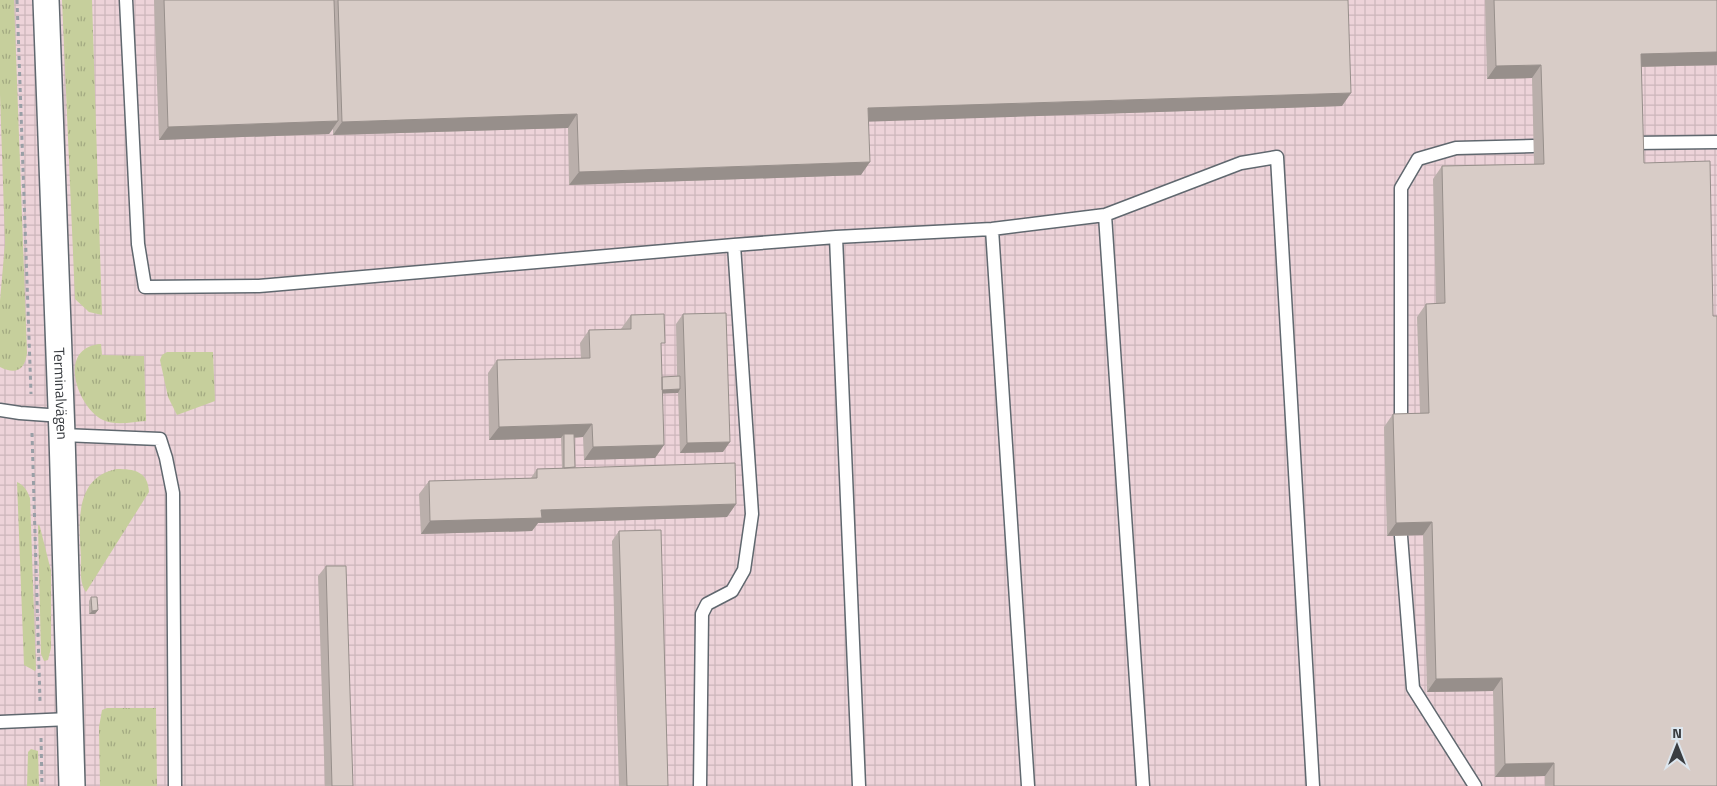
<svg xmlns="http://www.w3.org/2000/svg" width="1717" height="786" viewBox="0 0 1717 786" font-family="'Titillium Web',sans-serif">
  <defs>
    <pattern id="industrial-grid" width="8" height="8" patternUnits="userSpaceOnUse" patternTransform="scale(1.25)"><rect width="8" height="8" fill="#edd3d9"/><path d="M0 4h8M4 0v8" fill="none" stroke="#ccb6bb"/></pattern>
    <pattern id="grass-tufts" width="24" height="20" patternUnits="userSpaceOnUse" patternTransform="scale(1.25)"><rect width="24" height="20" fill="#c6cf9c"/><path d="M3 7l-1-3M5 7V3M7 7l1-3M15 17l-1-3M17 17v-4M19 17l1-3" fill="none" stroke="#a2a981"/></pattern>
  </defs>
  <rect width="100%" height="100%" fill="#dde6ee"/>
  <path fill="url(#industrial-grid)" d="M0,0H1717V786H0Z"/>
  <path fill="url(#grass-tufts)" d="M0,0H14L27,353C25,370 16,375 0,367V301L5,243L0,94Z
    M62,0H92L102,315L89,312L75,299Z
    M101,344L102,355L144,356L146,421C133,422 115,426 103,420C76,406 57,347 101,344Z
    M167,352H213L215,401L177,415L168,397L160,360L162,355Z
    M117,469C134,469 148,471 149,492L86,592C79,583 81,567 81,557C79,524 74,477 117,469Z
    M17,482C24,485 27,490 30,498L36,669L35,671L24,665Z
    M38,525H39L40,527L51,571V648L48,660L44,661L41,654Z
    M107,708H156L157,786H100L99,727L102,710Z
    M31,749L38,751L39,786H27L28,752Z"/>
  <g fill="none" stroke-linecap="round" stroke-linejoin="round">
    <defs>
      <path id="lane" d="M126,0L138,244L145,287L259,286L734,245L836,237L992,229L1105,215L1241,163L1277,157L1313,786
        M1633,143L1717,142
        M1105,215L1143,786
        M992,229L1028,786
        M836,237L859,786
        M0,410L20,413L62,416
        M1401,414V188L1418,159L1456,148L1533,146
        M62,435L160,439L166,458L173,493L175,786
        M1401,536L1413,688L1475,786
        M0,722L70,719
        M700,786L702,614L707,604L732,591L744,570L752,514L734,245"/>
      <g id="street">
        <path id="s1" d="M46,0L62,435L72,786"/>
      </g>
    </defs>
    <use href="#lane" stroke="#60686f" stroke-width="15"/>
    <use href="#street" stroke="#60686f" stroke-width="28"/>
    <path stroke="#999fa6" stroke-width="3" stroke-dasharray="4 4" stroke-linecap="butt" d="M17,0L31,394
      M32,433L40,701
      M41,738L42,786"/>
    <use href="#lane" stroke="#fff" stroke-width="12"/>
    <use href="#street" stroke="#fff" stroke-width="25"/>
  </g>
  <path fill="#baafab" d="M154,0H1348L1342,106L869,121L861,175L569,185L568,128L333,135V129L329,134L159,140Z
    M1485,0H1717V65L1641,67L1644,163L1717,786H1545V776L1495,777L1493,691L1427,692L1423,535L1387,536L1384,427L1393,414L1420,413L1417,317L1426,304H1436L1433,179L1442,166L1534,164L1532,78L1487,79Z
    M683,314L723,452L680,453L678,393H662L664,445L655,458L584,460L583,437L574,438L575,467L736,504L727,517L538,523L532,531L421,534L419,494L429,481L531,478L537,469L562,468L561,438L489,440L488,373L497,360L581,358L580,343L589,330L621,329L631,315L661,348L662,377L677,376L676,324Z
    M619,531L668,786H619L612,541Z
    M326,566L353,786H325L318,576Z
    M91,597L98,610L95,614H89V601Z"/>
  <path fill="#978f8b" d="M1717,52V65L1632,67L1641,54Z
    M1541,65L1532,78L1487,79L1496,66Z
    M1351,93L1342,106L859,122L868,108Z
    M577,114L568,128L333,135L342,122Z
    M338,121L329,134L159,140L168,127Z
    M870,162L861,175L569,185L579,172Z
    M680,389L678,393L653,394L655,390Z
    M592,424L583,437L564,438V434L561,438L489,440L499,427Z
    M730,442L723,452L680,453L687,443Z
    M664,445L655,458L584,460L593,447Z
    M736,504L727,517L538,523L532,531L421,534L430,521L541,510Z
    M1432,522L1423,535L1387,536L1396,523Z
    M98,610L95,614H89L92,611Z
    M1502,678L1493,691L1427,692L1436,679Z
    M1554,763L1545,776L1495,777L1505,764Z"/>
  <path fill="#d8ccc7" stroke="#978f8b" d="M164,0H334L338,121L168,127Z
    M338,0H1348L1351,93L868,108L870,162L579,172L577,114L342,122Z
    M1494,0H1717V52L1641,54L1644,163L1710,161L1713,316H1717V786H1554V763L1505,764L1502,678L1436,679L1432,522L1396,523L1393,414L1429,413L1426,304L1445,303L1442,166L1544,164L1541,65L1496,66Z
    M726,313L730,442L687,443L683,314Z
    M664,314L665,343H661L664,445L593,447L592,424L499,427L497,360L590,358L589,330L631,329V315Z
    M680,376V389L662,390V377Z
    M564,434H574L575,467L564,468Z
    M735,463L736,504L541,510L542,518L430,521L429,481L537,478V469Z
    M661,530L668,786H627L619,531Z
    M326,566H346L353,786H332Z
    M91,597H97L98,610L92,611Z"/>
  <g text-anchor="middle" stroke-width="4.5" stroke-linejoin="round" paint-order="stroke">
    <g font-size="15" fill="#3a3d41" stroke="#dde6ee">
      <text dy="5" stroke="none"><textPath href="#s1" startOffset="394">Terminalvägen</textPath></text>
    </g>
  </g>
  <g transform="translate(1677 746)" stroke="#dde6ee" stroke-width="4" paint-order="stroke">
  <path d="M0-4L9 19L0 12L-9 19Z" fill="#3a3d41"/>
  <text y="-8" font-size="14" font-weight="bold" text-anchor="middle" fill="#3a3d41">N</text>
  </g>
</svg>
